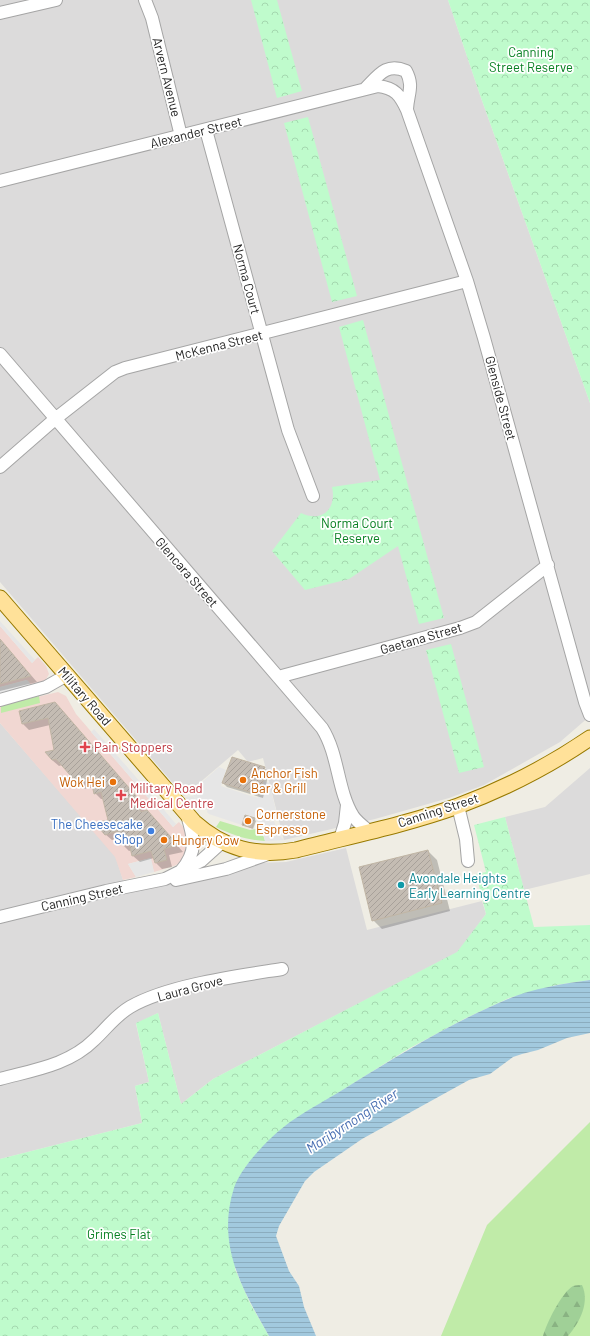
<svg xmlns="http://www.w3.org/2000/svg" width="590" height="1336" viewBox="0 0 590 1336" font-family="Barlow,sans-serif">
  <defs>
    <pattern id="forest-firs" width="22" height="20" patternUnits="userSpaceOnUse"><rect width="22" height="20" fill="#a0d097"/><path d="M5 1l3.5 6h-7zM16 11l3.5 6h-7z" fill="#89b282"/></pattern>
    <pattern id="park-crowns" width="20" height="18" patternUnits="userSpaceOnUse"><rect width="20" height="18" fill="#bffbcc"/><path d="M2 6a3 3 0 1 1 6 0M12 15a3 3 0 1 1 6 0" fill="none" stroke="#a4d7af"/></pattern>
    <pattern id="water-rules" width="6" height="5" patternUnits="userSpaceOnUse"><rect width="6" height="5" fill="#a2c9de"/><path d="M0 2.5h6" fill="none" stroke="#8bacbe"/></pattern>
    <pattern id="building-hatch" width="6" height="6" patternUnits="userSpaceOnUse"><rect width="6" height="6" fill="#c4bcb3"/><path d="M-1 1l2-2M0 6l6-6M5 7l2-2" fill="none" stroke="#a8a19a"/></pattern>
  </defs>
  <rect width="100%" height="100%" fill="#efede4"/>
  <path fill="#dcdbdb" d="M0,0H448L480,95L590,403V716L560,742L484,785L449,798L375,819L284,840L263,758L248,762L238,750L184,796L0,582Z
    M0,723L116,857L127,893L228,872L256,863L286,862L346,848L367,930L482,901L486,914L458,952L213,1079L181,1104L158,1013L136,1024L149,1082L135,1086L142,1123L0,1159Z
    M590,768V874L524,890L505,817L545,807Z"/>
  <path fill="#f1d7d2" d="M0,626L32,663L38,657L46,666L49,674L45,681L31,686L29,682L26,680L0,687Z
    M58,692L66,696L76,714L173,827L179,822L184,828L187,833L189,849L180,863L174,866L154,872L150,858L128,864L136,877L123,880L115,857L0,723V706Z"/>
  <path fill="#c0eba8" d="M39,696L40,703L1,713V706Z
    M220,821L250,830L261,828L265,841C247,840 232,835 216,827Z
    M590,1122V1336H441L487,1225Z"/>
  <path fill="url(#forest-firs)" d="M582,1285C590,1302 580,1322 568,1336H543C546,1324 562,1292 573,1286C575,1285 580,1285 582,1285Z"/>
  <path fill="url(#park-crowns)" d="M251,0H277L302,91L277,98Z
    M448,0H590V403L480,95Z
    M308,117L357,296L332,302L284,123Z
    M363,320L444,618L419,624L398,546L349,579L305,590L272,551L301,513C322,523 337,509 332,487L380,480L339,327Z
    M451,644L484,767L459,773L426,650Z
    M505,817L534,927L590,925V980L556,985L509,998L464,1019L408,1049L290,1123L263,1147L244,1169L235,1269L250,1303L269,1336H0V1159L142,1123L135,1086L149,1082L136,1023L158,1013L181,1104L213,1079L457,952L486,914L476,874L486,872L474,825Z"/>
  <path fill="#e6e6e6" d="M0,621L35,660L32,663L0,626Z
    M27,680L29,682L31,686L0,694V687Z
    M94,729L149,792L176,824L173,827L125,771L91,732Z
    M219,767L226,770L221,786L248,795L258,798L263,781L269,783L278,818L270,820V822L274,821L279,835L284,840L265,841L261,828L255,818L245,815L242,825L209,814L207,812L209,804L203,807L195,808L185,797L193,796L196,799L191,792L198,785L204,792L202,782Z
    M151,858L154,872L136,877L128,864Z"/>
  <path fill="url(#water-rules)" d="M590,980V1033L567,1038L538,1050L522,1054L513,1057L490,1074L469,1080L362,1139L314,1172L305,1181L279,1226L276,1236L289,1271L299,1286L304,1307L316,1336H269C242,1289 216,1244 234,1188C241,1166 271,1136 290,1122C310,1108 332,1097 352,1084C402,1053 453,1022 508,999C533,988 563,984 590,980Z"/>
  <path fill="#0003" d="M0,640L37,682L0,691Z
    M61,709L143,805L145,812L153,817L183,852L169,855L172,867L162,869L156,863L154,858L140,862L133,856L132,850L129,851L123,845L121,838L112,840L105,834L110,820L104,799H101L95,793L94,787L84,789L62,765L59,766L52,760L55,751L50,725L29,730L23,724L20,712Z
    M264,768L269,772L263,798L227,787L223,783Z
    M254,819L256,821L253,829L243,824Z
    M428,851L437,860L450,911L382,929L373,920Z"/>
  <path fill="url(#building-hatch)" stroke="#c1b6a5" d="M0,639L11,652L31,676L0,684Z
    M55,702L137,797L141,812L147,810L178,845L164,849L167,860L155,863L151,851L132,856L129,843L122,845L118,831L105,835L95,823L108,820L101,792L94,794L91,780L77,783L56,759L52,760L45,752L54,750L48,718L22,724L19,711Z
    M232,757L265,767L261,778H264L259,795L222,783Z
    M245,815L255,818L252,828L242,825Z
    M428,850L442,903L372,921L359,867Z"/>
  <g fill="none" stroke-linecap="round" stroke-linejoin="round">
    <defs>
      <path id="minor" d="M145,0L152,18L181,136
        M0,13L56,0
        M365,89C378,76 386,62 406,71C414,86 408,93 407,109
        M206,130L288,430L313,496
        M0,181L378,86C395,88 400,95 407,110L467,281L484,338L585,702L590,715
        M0,354L322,728C339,755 337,790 353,816C357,822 364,827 369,831
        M0,467L55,419L115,372L125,368L467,281
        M278,677L460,628L476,622L548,565
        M0,700L46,687L67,675
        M458,806L466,839L468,861
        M340,839L345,823L347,805
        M181,871C198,851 194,838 187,815
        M176,880L226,869L268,854
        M0,917L106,891L165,879L201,861L222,842
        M0,1079C33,1070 69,1065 94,1040C106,1029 115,1016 130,1007C168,985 238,976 282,969"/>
      <path id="major" d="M0,598L194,822C224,849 256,857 296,850C350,836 405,825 458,806C504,789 549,766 590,738"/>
    </defs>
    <use href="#minor" stroke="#a5a5a5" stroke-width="14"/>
    <use href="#major" stroke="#987a00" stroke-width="17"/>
    <use href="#minor" stroke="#fff" stroke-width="12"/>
    <use href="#major" stroke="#ffe199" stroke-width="15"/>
  </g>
  <g fill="#e0444e" stroke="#fff" stroke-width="1.5">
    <path d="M83 741h4v4h4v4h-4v4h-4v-4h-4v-4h4z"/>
    <path d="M119 789h4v4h4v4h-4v4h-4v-4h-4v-4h4z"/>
  </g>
  <g fill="#e8710a" stroke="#fff" stroke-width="1.5">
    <circle cx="243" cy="780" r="4"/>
    <circle cx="113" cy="782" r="4"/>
    <circle cx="248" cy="821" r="4"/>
    <circle cx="164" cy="840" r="4"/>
  </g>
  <circle fill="#3f7fe0" stroke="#fff" stroke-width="1.5" cx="151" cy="831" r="4"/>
  <circle fill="#0f9aa8" stroke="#fff" stroke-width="1.5" cx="401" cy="885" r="4"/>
  <g text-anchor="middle" stroke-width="3.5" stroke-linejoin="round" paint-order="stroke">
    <g font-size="13" fill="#088022" stroke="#fff">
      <text x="531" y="57">Canning<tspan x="531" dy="15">Street Reserve</tspan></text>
      <text x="357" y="528">Norma Court<tspan x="357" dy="15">Reserve</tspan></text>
      <text x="119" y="1239">Grimes Flat</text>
    </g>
    <g font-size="13" fill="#1e1e1e" stroke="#fff">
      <text transform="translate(167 77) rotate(76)" y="5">Arvern Avenue</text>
      <text transform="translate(196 132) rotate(-14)" y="5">Alexander Street</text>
      <text transform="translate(247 279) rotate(75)" y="5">Norma Court</text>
      <text transform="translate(219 345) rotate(-14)" y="5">McKenna Street</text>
      <text transform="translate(501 398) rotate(75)" y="5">Glenside Street</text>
      <text transform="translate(187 572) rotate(49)" y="5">Glencara Street</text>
      <text transform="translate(421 638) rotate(-16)" y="5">Gaetana Street</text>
      <text transform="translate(85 696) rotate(49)" y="5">Military Road</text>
      <text transform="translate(438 810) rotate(-18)" y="5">Canning Street</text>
      <text transform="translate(82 897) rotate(-13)" y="5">Canning Street</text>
      <text transform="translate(190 988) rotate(-15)" y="5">Laura Grove</text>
    </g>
    <g font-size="13" fill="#be3a42" stroke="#fff" text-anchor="start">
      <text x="94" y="752">Pain Stoppers</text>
      <text x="130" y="793">Military Road<tspan x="130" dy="15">Medical Centre</tspan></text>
    </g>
    <g font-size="13" fill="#c56008" stroke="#fff" text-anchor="start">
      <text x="251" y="778">Anchor Fish<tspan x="251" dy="15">Bar &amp; Grill</tspan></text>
      <text x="105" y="787" text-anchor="end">Wok Hei</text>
      <text x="256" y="819">Cornerstone<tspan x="256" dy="15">Espresso</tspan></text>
      <text x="172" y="845">Hungry Cow</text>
    </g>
    <g font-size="13" fill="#366cbe" stroke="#fff" text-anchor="end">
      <text x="143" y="829">The Cheesecake<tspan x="143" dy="15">Shop</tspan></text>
    </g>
    <g font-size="13" fill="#0d838f" stroke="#fff" text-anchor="start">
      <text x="409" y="883">Avondale Heights<tspan x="409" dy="15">Early Learning Centre</tspan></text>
    </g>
    <g font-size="14" font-style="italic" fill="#476db1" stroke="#fff">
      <text transform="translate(352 1121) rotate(-33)" y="5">Maribyrnong River</text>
    </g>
  </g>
</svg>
